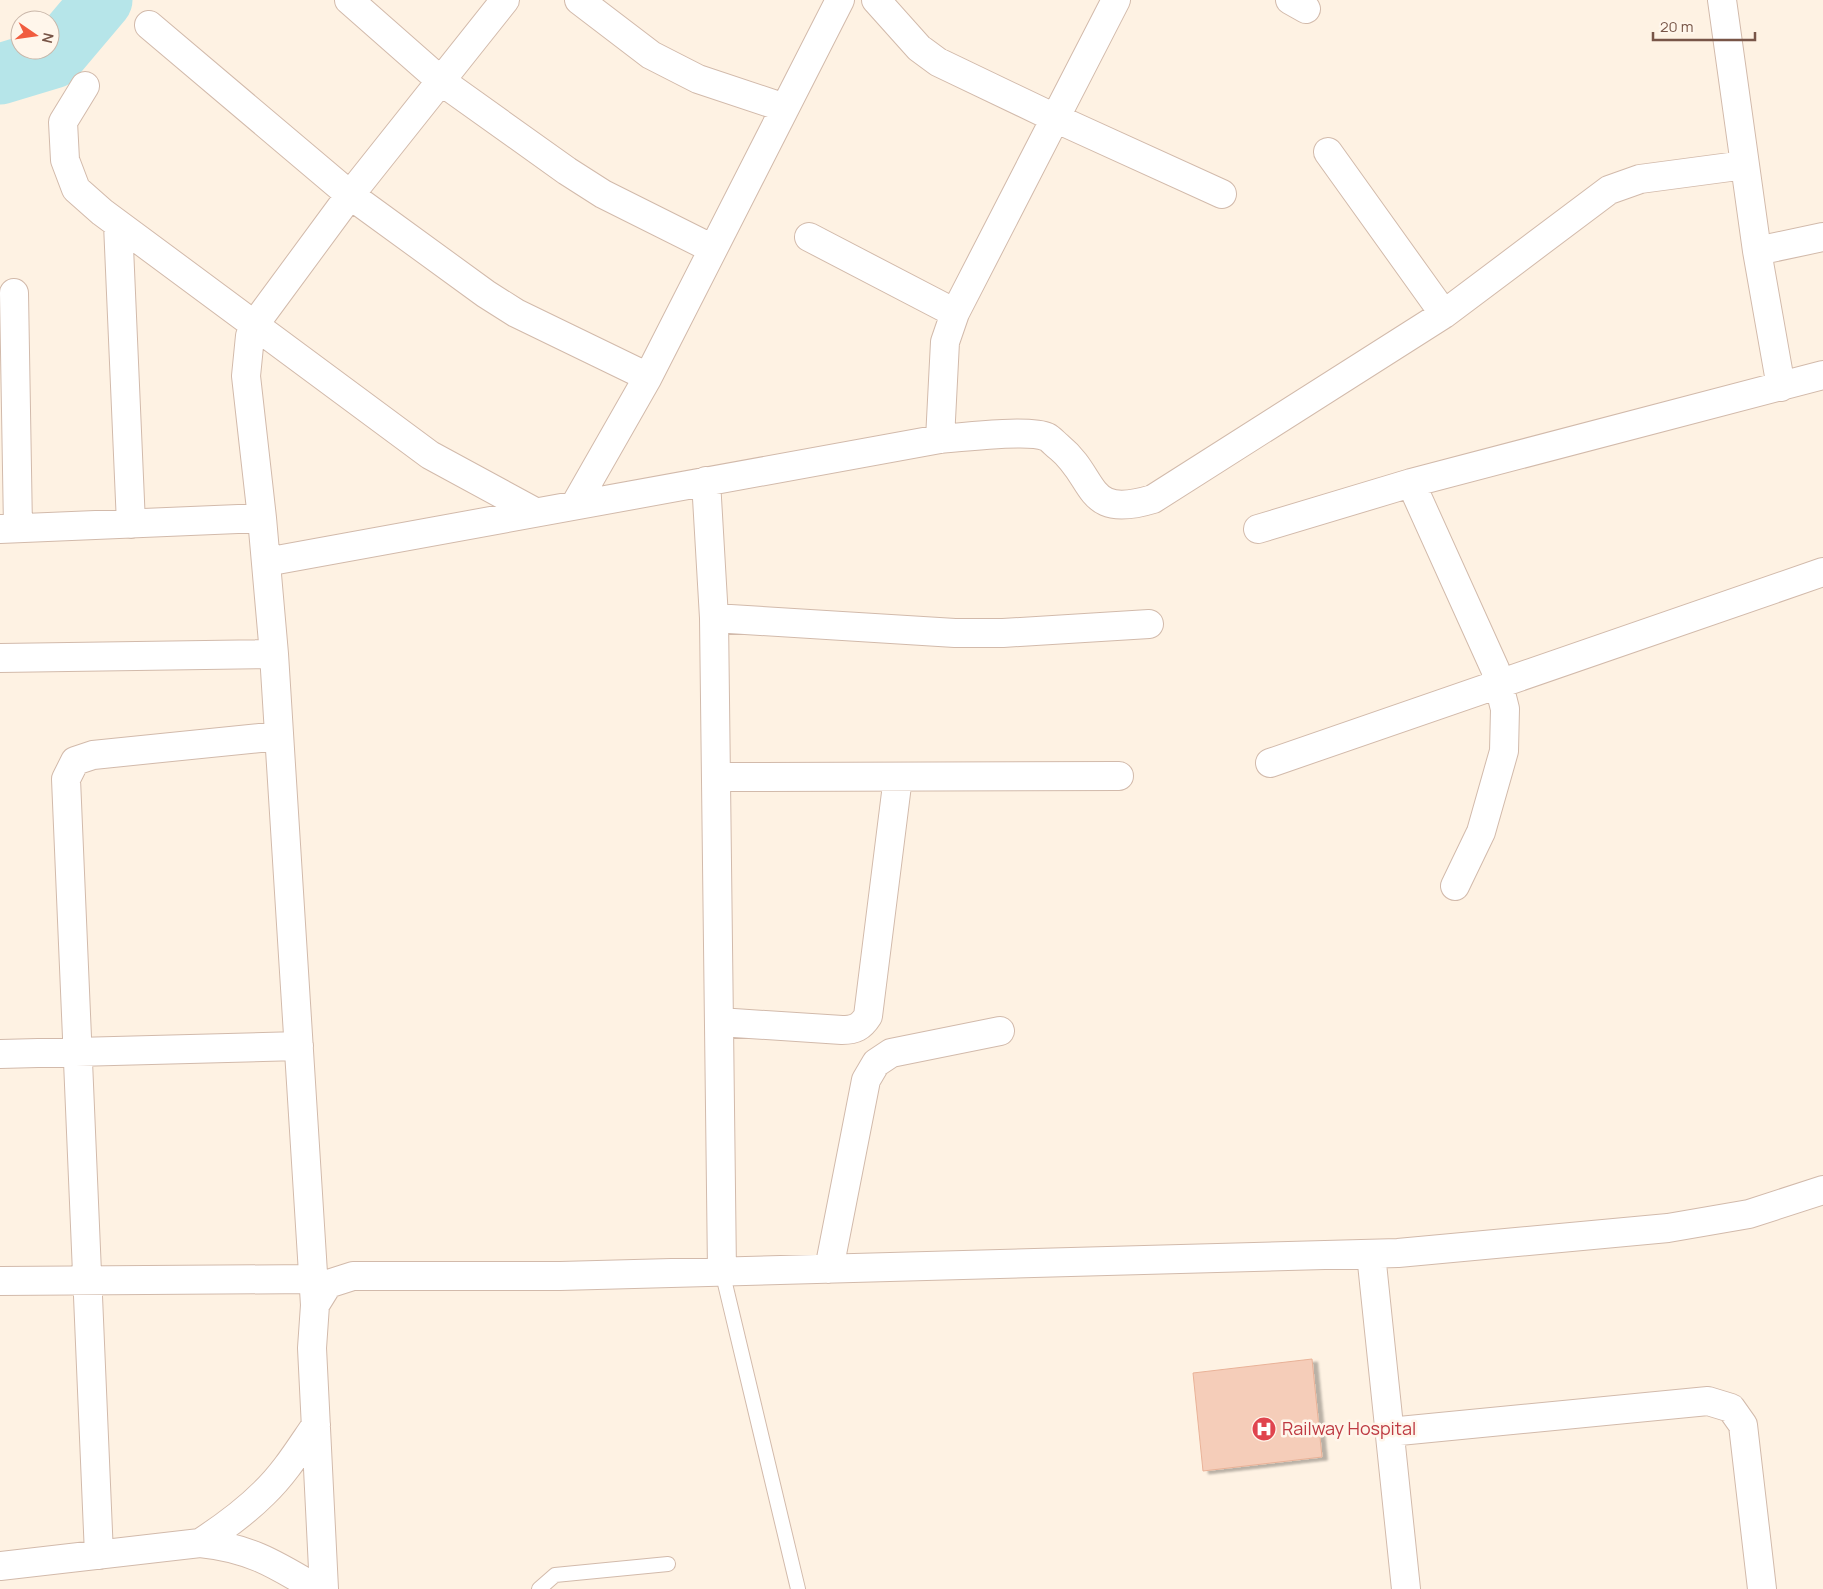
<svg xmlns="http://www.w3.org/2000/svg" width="1823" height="1589" viewBox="0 0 1823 1589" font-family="Manrope,sans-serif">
  <defs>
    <filter id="shadow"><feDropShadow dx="5.5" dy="3" stdDeviation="1" flood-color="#0004"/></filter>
  </defs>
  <rect width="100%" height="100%" fill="#fef2e3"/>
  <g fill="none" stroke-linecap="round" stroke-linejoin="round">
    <path stroke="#b6e5e9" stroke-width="61" d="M0,74L53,58L102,0"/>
  </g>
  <path fill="#f5cdb9" stroke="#e9b298" filter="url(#shadow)" d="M1312,1359L1322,1457L1203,1471L1193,1373Z"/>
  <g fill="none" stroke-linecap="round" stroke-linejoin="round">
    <defs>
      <path id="lane" d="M722,1271L798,1589
        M539,1589L555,1575L668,1564"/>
      <path id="street" d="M349,0L441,81L567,171L603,194L713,249
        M579,0L651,55L698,79L785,108
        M876,0L919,48L938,62L1055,118L1222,194
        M1290,0L1306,9
        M1722,0L1757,251L1781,387
        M149,25L350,195L486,294L516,313L648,377
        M85,86L63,122L65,160L76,189L102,212L430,455L535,512
        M1328,152L1444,314
        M118,224L131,524
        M809,237L955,313
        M1757,251L1823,237
        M14,293L18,528
        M940,439L945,342L955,313L1116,0
        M706,481L714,618L722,1271
        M1411,483L1495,669L1505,709L1504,751L1481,832L1455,886
        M575,505L648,377L840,0
        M0,529L262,518
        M1258,529L1411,483L1823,375
        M266,562L940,439C962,437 1030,429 1047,437C1051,439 1055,444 1059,447C1098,479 1084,520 1153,499L1444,314L1609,190L1640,179L1745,165
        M714,618L955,633H1003L1149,624
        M0,658L274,654
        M1270,763L1823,572
        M716,777L1119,776
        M719,1022L842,1030C855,1030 861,1027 868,1016L898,777
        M0,1054L299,1046
        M1371,1254L1406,1589
        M829,1269L866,1080L876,1063L891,1053L1000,1031
        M0,1281L314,1279
        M315,1305L274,654L262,518L246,376L250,336L255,324L350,195L505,0
        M1389,1432L1708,1401L1731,1408L1743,1425L1762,1589
        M200,1543C223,1528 245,1512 264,1493C285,1473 300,1448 316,1425
        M99,1555L66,779L75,761L93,755L279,736
        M0,1566L200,1543C250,1548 275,1564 317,1589
        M324,1589L312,1348L315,1305L328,1284L353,1276H560L1398,1253L1668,1228L1749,1214L1823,1190"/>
    </defs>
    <use href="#lane" stroke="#d2baab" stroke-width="16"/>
    <use href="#street" stroke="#d2baab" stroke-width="30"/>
    <use href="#lane" stroke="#fff" stroke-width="14"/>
    <use href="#street" stroke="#fff" stroke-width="28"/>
  </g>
  <defs>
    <symbol id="hospital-disc" viewBox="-11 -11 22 22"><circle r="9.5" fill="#e0444e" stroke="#fff6eb"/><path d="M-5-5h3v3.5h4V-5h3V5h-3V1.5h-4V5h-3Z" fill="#fff"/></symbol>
  </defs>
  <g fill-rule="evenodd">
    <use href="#hospital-disc" x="1250" y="1415" width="28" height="28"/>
  </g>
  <g text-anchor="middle" stroke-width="5" stroke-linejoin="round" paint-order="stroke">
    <g font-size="18" fill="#be3a42" stroke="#fff6eb" text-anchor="start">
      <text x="1282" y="1435">Railway Hospital</text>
    </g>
  </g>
  <g transform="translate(35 35) rotate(103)"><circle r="24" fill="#fff6eb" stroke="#c9b6a9"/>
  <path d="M0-4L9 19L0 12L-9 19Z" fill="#f15c3f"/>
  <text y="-8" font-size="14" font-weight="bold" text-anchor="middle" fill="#785547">N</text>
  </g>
  <path d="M1653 32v8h102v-8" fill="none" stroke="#785547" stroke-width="2.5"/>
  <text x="1660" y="32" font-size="15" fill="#785547" stroke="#fff6eb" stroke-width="4" paint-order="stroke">20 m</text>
</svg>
